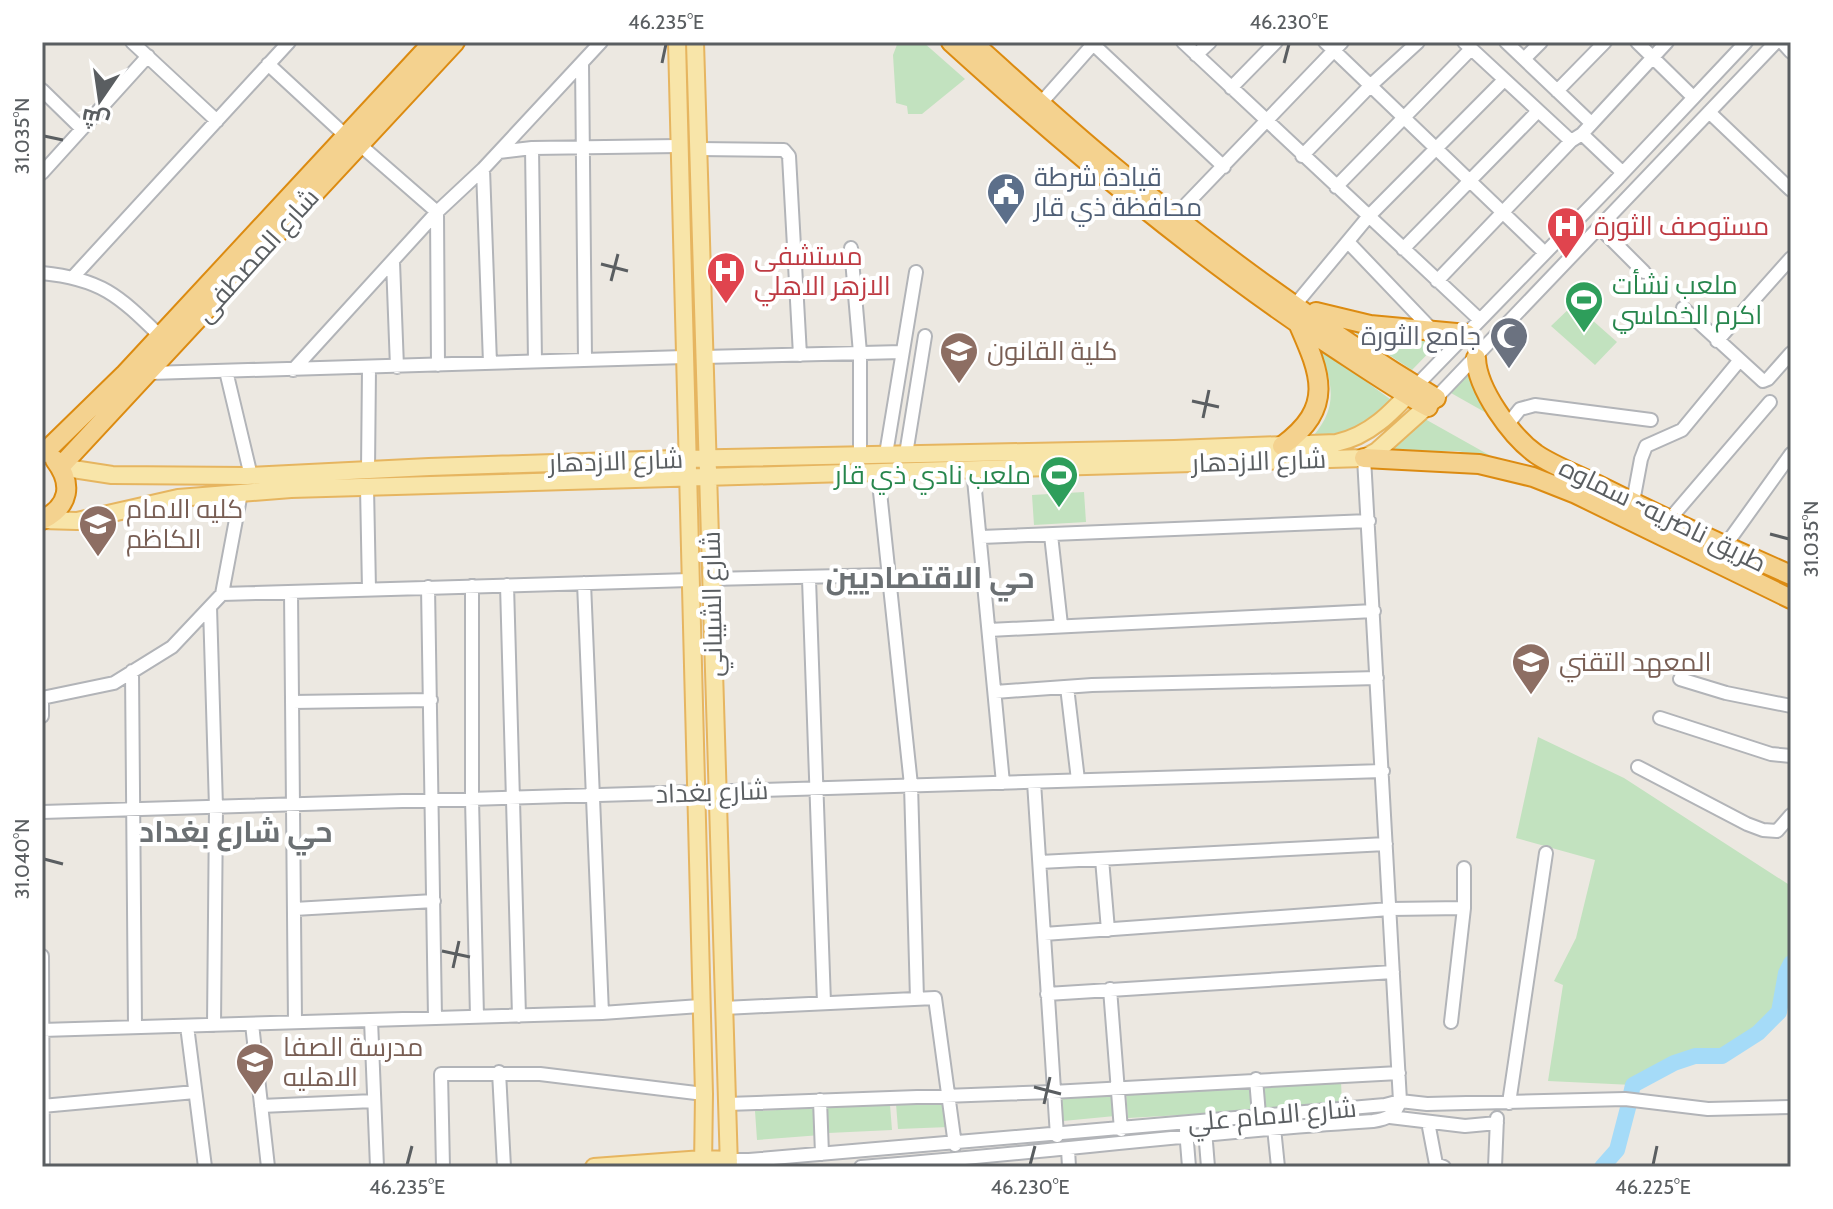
<svg xmlns="http://www.w3.org/2000/svg" width="1833" height="1209" viewBox="0 0 1833 1209" font-family="Cabin,Cairo,sans-serif">
  <rect width="100%" height="100%" fill="#ece8e1"/>
  <path fill="#c2e2bf" d="M898,42H923L965,79L922,114H908L907,106L896,103L893,55Z
    M1574,304L1617,342L1595,365L1551,326Z
    M1343,325L1441,340L1412,370Z
    M1319,347L1394,402C1364,424 1353,435 1314,435C1339,405 1332,382 1319,347Z
    M1467,374L1479,396L1497,419L1451,393Z
    M1425,419L1498,460L1458,451H1384Z
    M1084,492L1086,522L1034,525L1032,495Z
    M1538,737L1624,778L1791,886V963L1786,973L1779,1012L1758,1033L1722,1056H1695L1674,1063L1633,1085L1548,1081L1563,985L1554,981L1576,938L1595,860L1516,838Z
    M1341,1081L1342,1105L1264,1109L1262,1086Z
    M1250,1084L1252,1111L1128,1118L1126,1093Z
    M1112,1094L1115,1116L1063,1121L1062,1098Z
    M947,1101L949,1127L898,1129L896,1104Z
    M890,1105L892,1130L828,1133L826,1107Z
    M820,1108L821,1135L757,1140L755,1111Z"/>
  <g fill="none" stroke-linecap="round" stroke-linejoin="round">
    <path stroke="#a5dbf8" stroke-width="16" d="M1630,1098L1633,1085L1674,1063L1695,1056H1722L1758,1033L1779,1012L1786,973L1791,963
      M1602,1167L1617,1150L1629,1104"/>
    <defs>
      <path id="minor" d="M132,42L217,121
        M1183,42L1480,320
        M1325,42L1545,253
        M1464,42L1571,141
        M1506,42L1590,122
        M1637,42L1693,97
        M1782,42L1791,52
        M1093,44L1224,167
        M1196,55L1210,42
        M1524,59L1541,42
        M268,64L346,136
        M582,64L585,359
        M1231,88L1276,42
        M42,90L82,129
        M1557,91L1605,42
        M1041,103L1095,42
        M1709,112L1791,190
        M1582,134L1622,172
        M359,144L437,212L438,365
        M532,148L535,361
        M698,149L784,150L789,156L800,355
        M499,152L532,148L679,146
        M1302,156L1370,86L1418,42
        M483,169L490,363
        M42,173L148,56
        M1336,187L1471,49
        M1175,216L1342,42
        M1600,228L1644,272
        M1348,242L1434,332
        M851,248L860,353V455
        M1403,249L1538,111
        M393,262L397,367
        M42,273C101,279 118,295 159,335
        M74,276L289,42
        M1437,281L1571,141L1582,134L1667,42
        M1295,305L1368,217L1504,80
        M1683,308L1763,381L1768,379L1791,353
        M1717,341L1791,258
        M703,357L902,352
        M293,370L437,212L483,169L601,42
        M226,371L251,476
        M150,373L685,357
        M1416,386L1618,178L1746,42
        M1436,398L1776,42
        M1508,424L1520,409L1535,405L1651,420
        M886,454L916,272
        M906,454L925,336
        M973,469L1003,783
        M368,470L369,368
        M878,473L911,785L917,999
        M367,487L369,589
        M1633,502L1641,459L1646,446L1682,430L1739,361
        M1669,520L1770,402
        M1051,535L1061,625
        M981,537L1369,521
        M1725,546L1791,454
        M711,579L889,575
        M809,579L824,1003
        M584,583L602,1013
        M507,585L519,1016
        M472,586V799L477,1017
        M428,587L435,1018
        M291,592L295,1022
        M222,594L690,580
        M210,607L216,807L214,1025
        M989,630L1374,611
        M132,671L135,1027
        M1680,679L1726,693L1791,706
        M1067,687L1078,780
        M995,692L1092,685L1377,678
        M42,697V716
        M42,698L114,683L172,647L222,594L241,493
        M292,702L431,700
        M1660,718L1771,754L1791,756
        M1638,767L1747,824L1763,830L1777,831L1791,815
        M1034,782L1057,1136
        M42,812L1383,771
        M1102,859L1108,930
        M1040,862L1386,844
        M294,909L434,901
        M1044,934L1390,909L1464,908
        M42,956L43,1167
        M1110,989L1121,1130
        M1047,994L1393,972
        M724,1008L935,998L955,1145
        M371,1020L377,1167
        M1451,1022L1464,908V868
        M252,1024L268,1167
        M187,1026L205,1167
        M42,1030L602,1013L700,1006
        M499,1072L504,1167
        M1256,1079L1259,1115
        M820,1100L822,1154
        M1509,1103L1546,853
        M727,1104L1052,1092L1399,1073
        M42,1106L195,1092
        M261,1106L374,1101
        M1390,1117L1465,1126L1497,1123
        M1428,1122L1436,1164L1444,1167
        M1274,1128L1278,1167
        M1186,1130L1189,1167
        M1205,1130L1208,1167
        M1068,1149L1069,1167
        M729,1160H749C961,1143 1173,1124 1385,1105L1400,1101L1427,1104L1625,1099L1708,1109L1791,1107
        M443,1167L441,1074H540L704,1094
        M861,1167C1032,1154 1202,1132 1373,1121C1387,1119 1396,1115 1400,1101L1364,458
        M1495,1167L1497,1118"/>
      <path id="major" d="M677,42L704,1094L703,1167
        M695,42L729,1167
        M60,467L112,475L247,476L429,467L674,459L1174,449L1336,443C1370,436 1392,412 1415,387
        M42,520L77,521L178,498L291,489L1364,458L1377,451L1435,399
        M594,1167L703,1159L729,1160"/>
      <path id="highway" d="M951,42C1071,151 1195,255 1330,345C1362,366 1394,388 1428,407
        M972,42C1019,84 1065,127 1114,167C1215,251 1323,330 1436,398
        M1316,312L1370,325L1467,334
        M1476,358C1477,389 1511,436 1536,454C1555,467 1581,476 1602,487C1664,518 1727,547 1791,575
        M1282,446C1335,407 1321,375 1298,323
        M44,453L124,375L433,42
        M1364,458L1479,464L1533,477L1576,494L1791,599
        M60,467L455,42
        M42,520C70,506 73,484 55,460"/>
    </defs>
    <use href="#minor" stroke="#b2b4b8" stroke-width="16"/>
    <use href="#major" stroke="#e6b560" stroke-width="20"/>
    <use href="#highway" stroke="#dc8b11" stroke-width="22"/>
    <use href="#minor" stroke="#fff" stroke-width="12"/>
    <use href="#major" stroke="#f8e5a9" stroke-width="16"/>
    <use href="#highway" stroke="#f4d28f" stroke-width="18"/>
  </g>
  <path fill="none" stroke="#5a5e61" stroke-width="3" d="M662,63L666,44M1284,63L1289,44M44,136L63,140M601,264L628,271M611,281L618,254M1192,401L1219,407M1203,418L1209,390M1770,534L1789,539M44,859L63,864M442,951L470,957M453,968L459,941M1034,1087L1061,1094M1044,1104L1050,1077M407,1165L412,1146M1030,1165L1035,1146M1653,1165L1657,1146"/>
  <defs>
    <symbol id="civic-pin" viewBox="-11 -11 22 30"><path d="M0 17L-7.5 6A9.5 9.5 0 1 1 7.5 6Z" fill="#5c6f8a" stroke="#fff"/><path d="M-.6-6.5H3V-4.5H.6V-3L4-1V1h2V6H-6V1h2V-1L-.6-3ZM-1.2 2.5V6h2.4V2.5Z" fill="#fff"/></symbol>
    <symbol id="hospital-pin" viewBox="-11 -11 22 30"><path d="M0 17L-7.5 6A9.5 9.5 0 1 1 7.5 6Z" fill="#e0444e" stroke="#fff"/><path d="M-5-5h3v3.5h4V-5h3V5h-3V1.5h-4V5h-3Z" fill="#fff"/></symbol>
    <symbol id="stadium-pin" viewBox="-11 -11 22 30"><path d="M0 17L-7.5 6A9.5 9.5 0 1 1 7.5 6Z" fill="#2e9e5b" stroke="#fff"/><path d="M0-5a6.5 5 0 1 0 0 10a6.5 5 0 1 0 0-10ZM-3.5-1.8h7v3.6h-7Z" fill="#fff"/></symbol>
    <symbol id="mosque-pin" viewBox="-11 -11 22 30"><path d="M0 17L-7.5 6A9.5 9.5 0 1 1 7.5 6Z" fill="#6b7280" stroke="#fff"/><path d="M3.5-4.9A6 6 0 1 0 3.5 4.9A5 5 0 1 1 3.5-4.9Z" fill="#fff"/></symbol>
    <symbol id="university-pin" viewBox="-11 -11 22 30"><path d="M0 17L-7.5 6A9.5 9.5 0 1 1 7.5 6Z" fill="#8d6e63" stroke="#fff"/><path d="M0-5L7-2L0 1L-7-2ZM-4 1L0 2.5L4 1V4Q0 6-4 4Z" fill="#fff"/></symbol>
  </defs>
  <g fill-rule="evenodd">
    <use href="#civic-pin" x="984" y="170" width="44" height="60"/>
    <use href="#hospital-pin" x="1544" y="204" width="44" height="60"/>
    <use href="#hospital-pin" x="704" y="249" width="44" height="60"/>
    <use href="#stadium-pin" x="1562" y="278" width="44" height="60"/>
    <use href="#mosque-pin" x="1487" y="314" width="44" height="60"/>
    <use href="#university-pin" x="937" y="329" width="44" height="60"/>
    <use href="#stadium-pin" x="1037" y="453" width="44" height="60"/>
    <use href="#university-pin" x="76" y="502" width="44" height="60"/>
    <use href="#university-pin" x="1509" y="640" width="44" height="60"/>
    <use href="#university-pin" x="233" y="1040" width="44" height="60"/>
  </g>
  <g text-anchor="middle" stroke-width="8" stroke-linejoin="round" paint-order="stroke">
    <g font-size="26" fill="#4e5e75" stroke="#fff" text-anchor="start">
      <text x="1034" y="186">قيادة شرطة<tspan x="1034" dy="30">محافظة ذي قار</tspan></text>
    </g>
    <g font-size="26" fill="#be3a42" stroke="#fff" text-anchor="start">
      <text x="1594" y="235">مستوصف الثورة</text>
      <text x="754" y="265">مستشفى<tspan x="754" dy="30">الازهر الاهلي</tspan></text>
    </g>
    <g font-size="26" fill="#5a5e61" stroke="#fff">
      <text transform="translate(257 255) rotate(-48)" y="9">شارع المصطفى</text>
      <text transform="translate(616 461) rotate(-2)" y="9">شارع الازدهار</text>
      <text transform="translate(1259 461) rotate(-2)" y="9">شارع الازدهار</text>
      <text transform="translate(1663 515) rotate(26)" y="9">طريق ناصريه~ سماوه</text>
      <text transform="translate(712 604) rotate(-91)" y="9">شارع الشيباني</text>
      <text transform="translate(712 792) rotate(-2)" y="9">شارع بغداد</text>
      <text transform="translate(1272 1115) rotate(-5)" y="9">شارع الامام علي</text>
    </g>
    <g font-size="26" fill="#27864d" stroke="#fff" text-anchor="start">
      <text x="1612" y="294">ملعب نشأت<tspan x="1612" dy="30">اكرم الخماسي</tspan></text>
      <text x="1031" y="484" text-anchor="end">ملعب نادي ذي قار</text>
    </g>
    <g font-size="26" fill="#5b616d" stroke="#fff" text-anchor="end">
      <text x="1481" y="345">جامع الثورة</text>
    </g>
    <g font-size="26" fill="#785e54" stroke="#fff" text-anchor="start">
      <text x="987" y="360">كلية القانون</text>
      <text x="126" y="518">كليه الامام<tspan x="126" dy="30">الكاظم</tspan></text>
      <text x="1559" y="671">المعهد التقني</text>
      <text x="283" y="1056">مدرسة الصفا<tspan x="283" dy="30">الاهليه</tspan></text>
    </g>
    <g font-size="30" font-weight="bold" fill="#6b7073" stroke="#fff">
      <text x="930" y="588">حي الاقتصاديين</text>
      <text x="236" y="842">حي شارع بغداد</text>
    </g>
  </g>
  <rect width="1833" height="1209" fill="none" stroke="#ffffff" stroke-width="88"/>
  <g transform="translate(100 100) rotate(193)" stroke="#ffffff" stroke-width="6" paint-order="stroke">
  <path d="M0-6L14 30L0 20L-14 30Z" fill="#5a5e61"/>
  <text y="-12" font-size="22" font-weight="bold" text-anchor="middle" fill="#5a5e61">ش</text>
  </g>
  <rect x="44" y="44" width="1745" height="1121" fill="none" stroke="#5a5e61" stroke-width="3"/>
  <g font-size="20" text-anchor="middle" fill="#5a5e61">
    <text x="666" y="29">46.235°E</text>
    <text x="1289" y="29">46.230°E</text>
    <text transform="translate(22 136) rotate(-90)" y="7">31.035°N</text>
    <text transform="translate(1811 539) rotate(-90)" y="7">31.035°N</text>
    <text transform="translate(22 859) rotate(-90)" y="7">31.040°N</text>
    <text x="407" y="1194">46.235°E</text>
    <text x="1030" y="1194">46.230°E</text>
    <text x="1653" y="1194">46.225°E</text>
  </g>
</svg>
